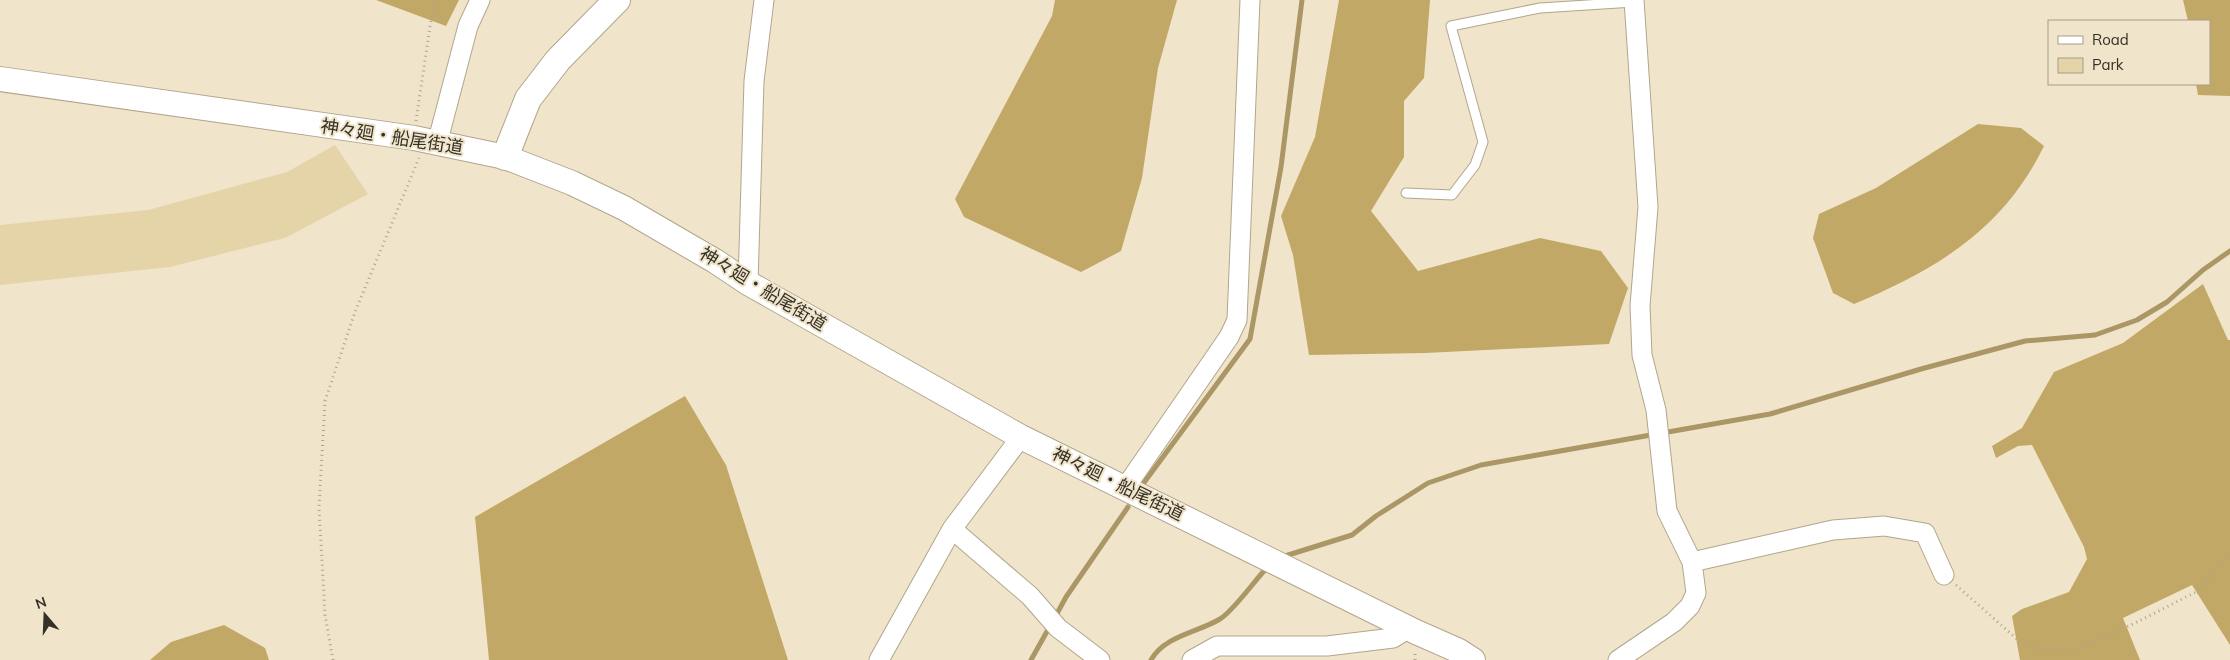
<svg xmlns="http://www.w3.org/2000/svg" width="2230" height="660" viewBox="0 0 2230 660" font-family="Mulish,'Noto Sans JP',sans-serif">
  <rect width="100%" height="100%" fill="#f0e5ca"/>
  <path fill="#e6d4a9" d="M335,145L368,194L285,238L170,267L0,285V225L148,210L287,172Z"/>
  <path fill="#c2a867" d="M376,0H459L446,26Z
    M1055,0H1177L1158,68L1142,178L1121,251L1081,272L964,217L955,199L1052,16Z
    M1339,0H1430L1424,78L1404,101V157L1371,211L1418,271L1540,238L1601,251L1628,288L1609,344L1425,353L1309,355L1293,255L1281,216L1315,137Z
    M2183,0H2230V96L2198,95L2196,84H2209V21H2188Z
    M1978,124L2021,128L2044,146C2003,230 1937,269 1854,304L1833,293L1813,238L1819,214L1876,188Z
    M2203,284L2228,340H2230V645L2192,585L2123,618L2140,660H2020L2012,616L2022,609L2069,592L2087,559L2084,547L2032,445L2018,446L1996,458L1992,446L2022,428L2054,372L2123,343Z
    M685,396L726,465L788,660H489L475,517Z
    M224,625L265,648L269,660H150L171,642Z"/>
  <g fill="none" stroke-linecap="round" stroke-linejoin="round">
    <path stroke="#ab9666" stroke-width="5" d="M1143,484L1250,339L1281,167L1302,0
      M1285,556L1352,535L1376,516L1428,483L1481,465L1770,414L1921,369L2025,341L2095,335L2137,320L2167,302L2203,270L2230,251
      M1054,619L1066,597L1128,507
      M1031,660L1050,626
      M1151,660C1164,636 1199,632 1220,619C1232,612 1253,583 1264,571"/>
    <defs>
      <path id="service" d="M1406,193L1452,195L1475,165L1483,142L1451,26L1540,8L1634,2"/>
      <path id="minor" d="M437,144L468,26L480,0
        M748,283L754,81L764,0
        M1125,488L1229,337L1237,320L1250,0
        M952,529L1030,596L1058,628L1100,660
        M1692,562L1833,530L1884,526L1925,533L1944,575
        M879,660L952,529L1021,437
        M1192,660L1217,646H1327L1393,638L1409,628
        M1618,660L1674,622L1690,606L1696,593L1692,562L1667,511L1656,410L1642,355L1640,306L1648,207L1634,0"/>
      <path id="tertiary" d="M0,79L414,138L505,157L572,183L624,208L715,261L748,283L1021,437L1416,632L1459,651L1473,660"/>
      <path id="secondary" d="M505,157L528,99L558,60L617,0"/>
    </defs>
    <use href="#service" stroke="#b1a68d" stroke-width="11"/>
    <use href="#minor" stroke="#b1a68d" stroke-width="21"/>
    <use href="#tertiary" stroke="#b1a68d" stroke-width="26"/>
    <use href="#secondary" stroke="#b1a68d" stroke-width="28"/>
    <path stroke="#aea590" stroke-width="3" stroke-dasharray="1 4" stroke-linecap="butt" d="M416,121L434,0
      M1956,585L2026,647L2072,651L2133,624L2196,592L2230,553
      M333,660L325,615L319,507L325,401L355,312L419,158
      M1415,660V653"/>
    <use href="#service" stroke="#fff" stroke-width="9"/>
    <use href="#minor" stroke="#fff" stroke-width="19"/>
    <use href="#tertiary" stroke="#fff" stroke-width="24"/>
    <use href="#secondary" stroke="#fff" stroke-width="26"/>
  </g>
  <g text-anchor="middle" stroke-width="4" stroke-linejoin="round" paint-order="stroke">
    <g font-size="18" fill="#353127" stroke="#f0e5ca">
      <text transform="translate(392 137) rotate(9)" y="6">神々廻・船尾街道</text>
      <text transform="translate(763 289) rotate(31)" y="6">神々廻・船尾街道</text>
      <text transform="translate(1118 484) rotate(26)" y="6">神々廻・船尾街道</text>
    </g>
  </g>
  <rect x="2048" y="20" width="162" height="65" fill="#f0e5ca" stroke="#a59d89"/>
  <rect x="2058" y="36" width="25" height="8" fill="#ffffff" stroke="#a59d89"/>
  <text x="2092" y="45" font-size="15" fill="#353127">Road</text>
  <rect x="2058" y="58" width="25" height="15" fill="#e6d4a9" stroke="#a59d89"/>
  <text x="2092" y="70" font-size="15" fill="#353127">Park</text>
  <g transform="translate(45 615) rotate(341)" stroke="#f0e5ca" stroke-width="4" paint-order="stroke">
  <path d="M0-4L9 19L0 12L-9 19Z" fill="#353127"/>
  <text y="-8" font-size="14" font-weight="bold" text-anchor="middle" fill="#353127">N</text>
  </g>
</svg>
